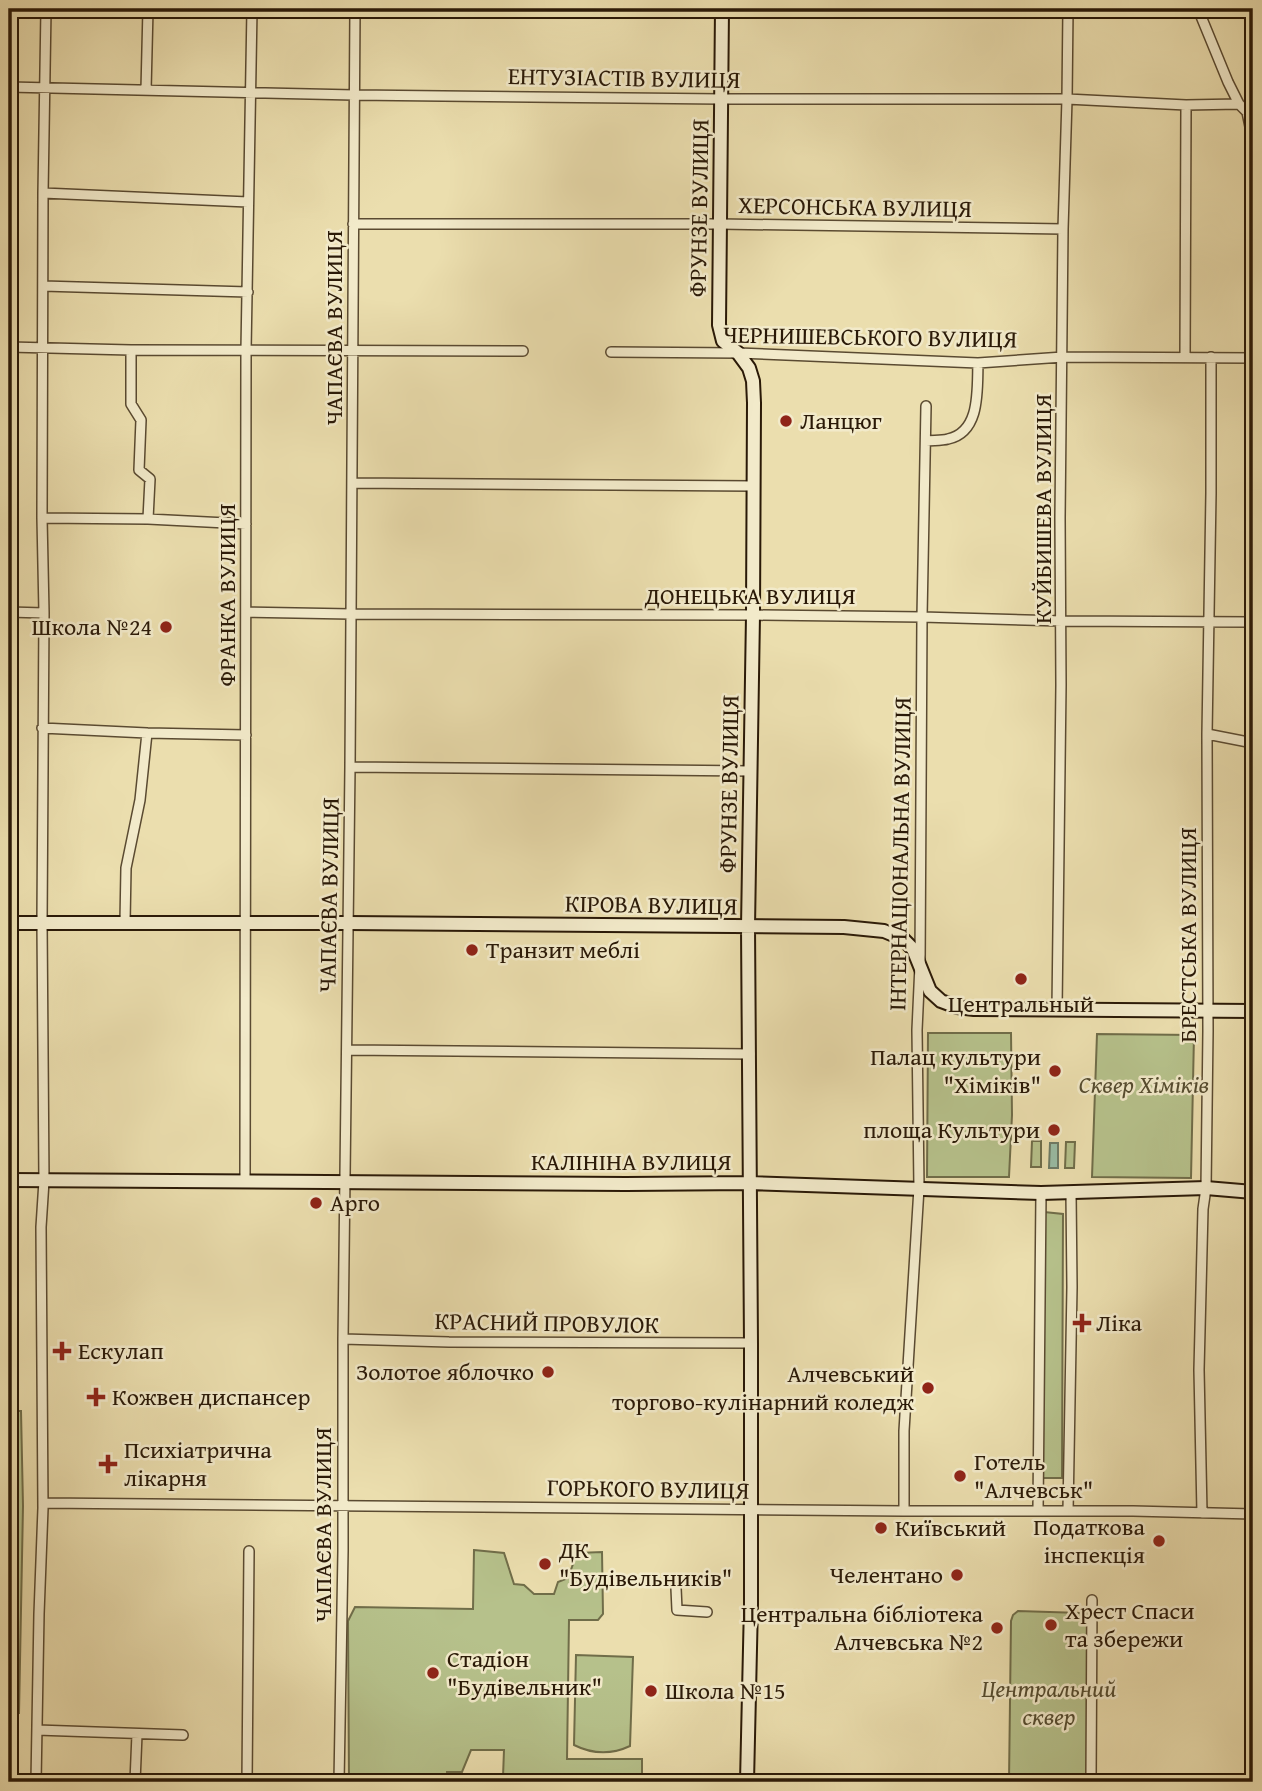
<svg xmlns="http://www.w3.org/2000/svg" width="1262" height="1791" viewBox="0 0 1262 1791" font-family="'Gentium Book Plus',serif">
  <rect width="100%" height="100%" fill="#ebdeae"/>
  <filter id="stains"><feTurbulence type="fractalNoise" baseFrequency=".00286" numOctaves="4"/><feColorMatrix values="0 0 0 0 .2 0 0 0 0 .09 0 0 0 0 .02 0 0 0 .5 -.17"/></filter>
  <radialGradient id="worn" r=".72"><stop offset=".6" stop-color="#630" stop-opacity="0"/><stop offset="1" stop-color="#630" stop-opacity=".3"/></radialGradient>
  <path fill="#b6c18b" stroke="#706d49" stroke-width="2" d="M928,1033H1011L1012,1115L1009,1177H927Z
    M1097,1034L1194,1035L1191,1178L1092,1177Z
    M1032,1141H1041V1167H1031Z
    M1066,1142H1075L1074,1168H1065Z
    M1044,1212L1063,1214L1062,1478H1042Z
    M9,1411H21L23,1506L19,1713H9Z
    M474,1550L504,1553L514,1584L524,1585L534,1594H554L558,1582L568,1578L577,1553L602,1552L603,1614L598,1620H569L567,1759H642V1782H512V1778L503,1777L504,1750H471L462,1772H447V1782H349L348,1621L355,1607L473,1609Z
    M1018,1611L1081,1613L1086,1615L1090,1623L1087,1782H1009L1011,1621L1013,1615Z
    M576,1655L633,1657L630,1746C611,1755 592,1754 574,1745Z"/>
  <path fill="#99bda5" stroke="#6d7b66" stroke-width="2" d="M1050,1143H1058V1168H1049Z"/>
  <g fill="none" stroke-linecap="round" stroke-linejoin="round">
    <defs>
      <path id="street" d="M1198,9L1228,82L1239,104L1247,112L1253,141
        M9,87L354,95L721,99H1067L1186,105L1239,104
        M146,90L148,9
        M43,193L248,202
        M353,224H720L1063,229
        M43,286L248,292
        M9,347L131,350L523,351
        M131,350V404L141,420L139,470L150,479L148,519
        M611,352L738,353L978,363L1063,357L1253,358
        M1185,357L1186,105
        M926,441C933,440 941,441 948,439C981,432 977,389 978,363
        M352,483L753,486
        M42,518L148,519L246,524
        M9,612L44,613
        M246,612L351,614L753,615L922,617L1062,621L1253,622
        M42,728L147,733L246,735
        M1207,734L1253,743
        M350,767L751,771
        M125,922L126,868L140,800L147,733
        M1057,1009L1061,685L1060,518L1063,229L1067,99L1068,9
        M347,1050L750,1054
        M245,1182L246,350L252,9
        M343,1339L449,1342L751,1343
        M43,1503L904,1511H1133L1253,1514
        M904,1511V1431L919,1188L917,1030L920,965L922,617L926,406
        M1038,1511L1041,1193
        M1068,1511L1072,1287L1071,1193
        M1202,1513L1199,1370L1203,1209L1206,1188L1208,1031L1207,734L1211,493V357
        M676,1588L677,1610L707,1612
        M37,1730L183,1735
        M36,1782L39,1614L43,1508L41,1227L44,1181L42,923L44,613L42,518L43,193L46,9
        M135,1782L137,1734
        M247,1782L249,1551
        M339,1782L343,1551V1339L350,767L355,9
        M1091,1782L1092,1600"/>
      <path id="secondary" d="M722,9L719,325L723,341L738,353L749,368L753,381L754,403L753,615L748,927L751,1343V1604L747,1782
        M9,923H348L844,927L884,931L903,939L913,949L930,991L941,1001L957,1007L974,1009L1253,1011
        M9,1180L626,1184L750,1183L1041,1193L1206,1188L1253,1192"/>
    </defs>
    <use href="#street" stroke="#5a4a31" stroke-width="12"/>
    <use href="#secondary" stroke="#2a1907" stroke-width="16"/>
    <use href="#street" stroke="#f2eaca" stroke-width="9"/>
    <use href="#secondary" stroke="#f2eaca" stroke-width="12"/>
  </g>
  <g fill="#8f2418" stroke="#f2eaca" stroke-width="2.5">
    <circle cx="786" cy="421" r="7"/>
    <circle cx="166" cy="627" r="7"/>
    <circle cx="472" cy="950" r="7"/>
    <circle cx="1021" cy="979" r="7"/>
    <circle cx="1055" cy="1071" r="7"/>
    <circle cx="1054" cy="1130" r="7"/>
    <circle cx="316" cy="1203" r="7"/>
    <path d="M1078.5 1312.5h7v7h7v7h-7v7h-7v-7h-7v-7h7z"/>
    <path d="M58.5 1340.5h7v7h7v7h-7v7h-7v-7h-7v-7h7z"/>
    <circle cx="548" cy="1372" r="7"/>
    <circle cx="928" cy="1388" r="7"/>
    <path d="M92.5 1386.5h7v7h7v7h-7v7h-7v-7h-7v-7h7z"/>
    <path d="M104.5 1453.5h7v7h7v7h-7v7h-7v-7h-7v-7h7z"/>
    <circle cx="960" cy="1476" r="7"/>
    <circle cx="881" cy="1528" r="7"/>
    <circle cx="1159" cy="1541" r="7"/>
    <circle cx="545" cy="1564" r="7"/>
    <circle cx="957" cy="1575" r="7"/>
    <circle cx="1051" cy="1625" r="7"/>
    <circle cx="997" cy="1628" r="7"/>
    <circle cx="433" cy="1673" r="7"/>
    <circle cx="651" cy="1691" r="7"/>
  </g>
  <g text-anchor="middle" stroke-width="5" stroke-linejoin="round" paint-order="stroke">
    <g font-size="24" fill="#2a1907" stroke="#f2eaca">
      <text transform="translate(624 78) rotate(1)" y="8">ЕНТУЗІАСТІВ ВУЛИЦЯ</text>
      <text transform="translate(855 207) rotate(1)" y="8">ХЕРСОНСЬКА ВУЛИЦЯ</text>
      <text transform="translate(699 208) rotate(-89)" y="8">ФРУНЗЕ ВУЛИЦЯ</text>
      <text transform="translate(334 328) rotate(-90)" y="8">ЧАПАЄВА ВУЛИЦЯ</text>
      <text transform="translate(870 337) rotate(1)" y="8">ЧЕРНИШЕВСЬКОГО ВУЛИЦЯ</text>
      <text transform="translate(1043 509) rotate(-90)" y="8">КУЙБИШЕВА ВУЛИЦЯ</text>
      <text transform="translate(227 595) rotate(-90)" y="8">ФРАНКА ВУЛИЦЯ</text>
      <text x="750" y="604">ДОНЕЦЬКА ВУЛИЦЯ</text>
      <text transform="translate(729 784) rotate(-89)" y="8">ФРУНЗЕ ВУЛИЦЯ</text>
      <text transform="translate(900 854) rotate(-89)" y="8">ІНТЕРНАЦІОНАЛЬНА ВУЛИЦЯ</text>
      <text transform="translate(329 895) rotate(-89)" y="8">ЧАПАЄВА ВУЛИЦЯ</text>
      <text transform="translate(651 905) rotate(1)" y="8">КІРОВА ВУЛИЦЯ</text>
      <text transform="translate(1188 935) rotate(-90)" y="8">БРЕСТСЬКА ВУЛИЦЯ</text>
      <text x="631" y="1170">КАЛІНІНА ВУЛИЦЯ</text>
      <text transform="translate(547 1323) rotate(1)" y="8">КРАСНИЙ ПРОВУЛОК</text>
      <text transform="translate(648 1489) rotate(1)" y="8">ГОРЬКОГО ВУЛИЦЯ</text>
      <text transform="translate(323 1525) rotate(-90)" y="8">ЧАПАЄВА ВУЛИЦЯ</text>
    </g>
    <g font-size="24" fill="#2a1907" stroke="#f2eaca" text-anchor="start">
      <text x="800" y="429">Ланцюг</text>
      <text x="152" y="635" text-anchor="end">Школа №24</text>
      <text x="486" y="958">Транзит меблі</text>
      <text x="1021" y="1012" text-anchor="middle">Центральный</text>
      <text x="1041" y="1065" text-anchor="end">Палац культури<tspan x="1041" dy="28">"Хіміків"</tspan></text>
      <text x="1040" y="1138" text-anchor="end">площа Культури</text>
      <text x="330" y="1211">Арго</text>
      <text x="1096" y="1331">Ліка</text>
      <text x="78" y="1359">Ескулап</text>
      <text x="534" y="1380" text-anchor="end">Золотое яблочко</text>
      <text x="914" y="1382" text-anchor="end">Алчевський<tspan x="914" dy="28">торгово-кулінарний коледж</tspan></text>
      <text x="112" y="1405">Кожвен диспансер</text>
      <text x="124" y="1458">Психіатрична<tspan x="124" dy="28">лікарня</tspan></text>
      <text x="974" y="1470">Готель<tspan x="974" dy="28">"Алчевськ"</tspan></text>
      <text x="1145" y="1535" text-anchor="end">Податкова<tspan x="1145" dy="28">інспекція</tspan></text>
      <text x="895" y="1536">Київський</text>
      <text x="559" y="1558">ДК<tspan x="559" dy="28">"Будівельників"</tspan></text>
      <text x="943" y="1583" text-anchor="end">Челентано</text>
      <text x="1065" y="1619">Хрест Спаси<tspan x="1065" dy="28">та збережи</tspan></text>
      <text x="983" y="1622" text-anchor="end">Центральна бібліотека<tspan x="983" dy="28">Алчевська №2</tspan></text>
      <text x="447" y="1667">Стадіон<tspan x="447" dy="28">"Будівельник"</tspan></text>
      <text x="665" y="1699">Школа №15</text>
    </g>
    <g font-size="24" font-style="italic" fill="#544b2f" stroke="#f2eaca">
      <text x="1144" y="1093">Сквер Хіміків</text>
      <text x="1049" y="1697">Центральний<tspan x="1049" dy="28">сквер</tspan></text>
    </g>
  </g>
  <rect width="1262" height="1791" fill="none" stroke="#ebdeae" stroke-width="35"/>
  <rect x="10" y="10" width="1241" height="1770" fill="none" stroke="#2a1907" stroke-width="3.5"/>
  <rect x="18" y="18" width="1227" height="1756" fill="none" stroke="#2a1907" stroke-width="2"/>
  <rect width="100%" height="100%" filter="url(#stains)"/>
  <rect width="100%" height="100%" fill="url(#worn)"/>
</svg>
